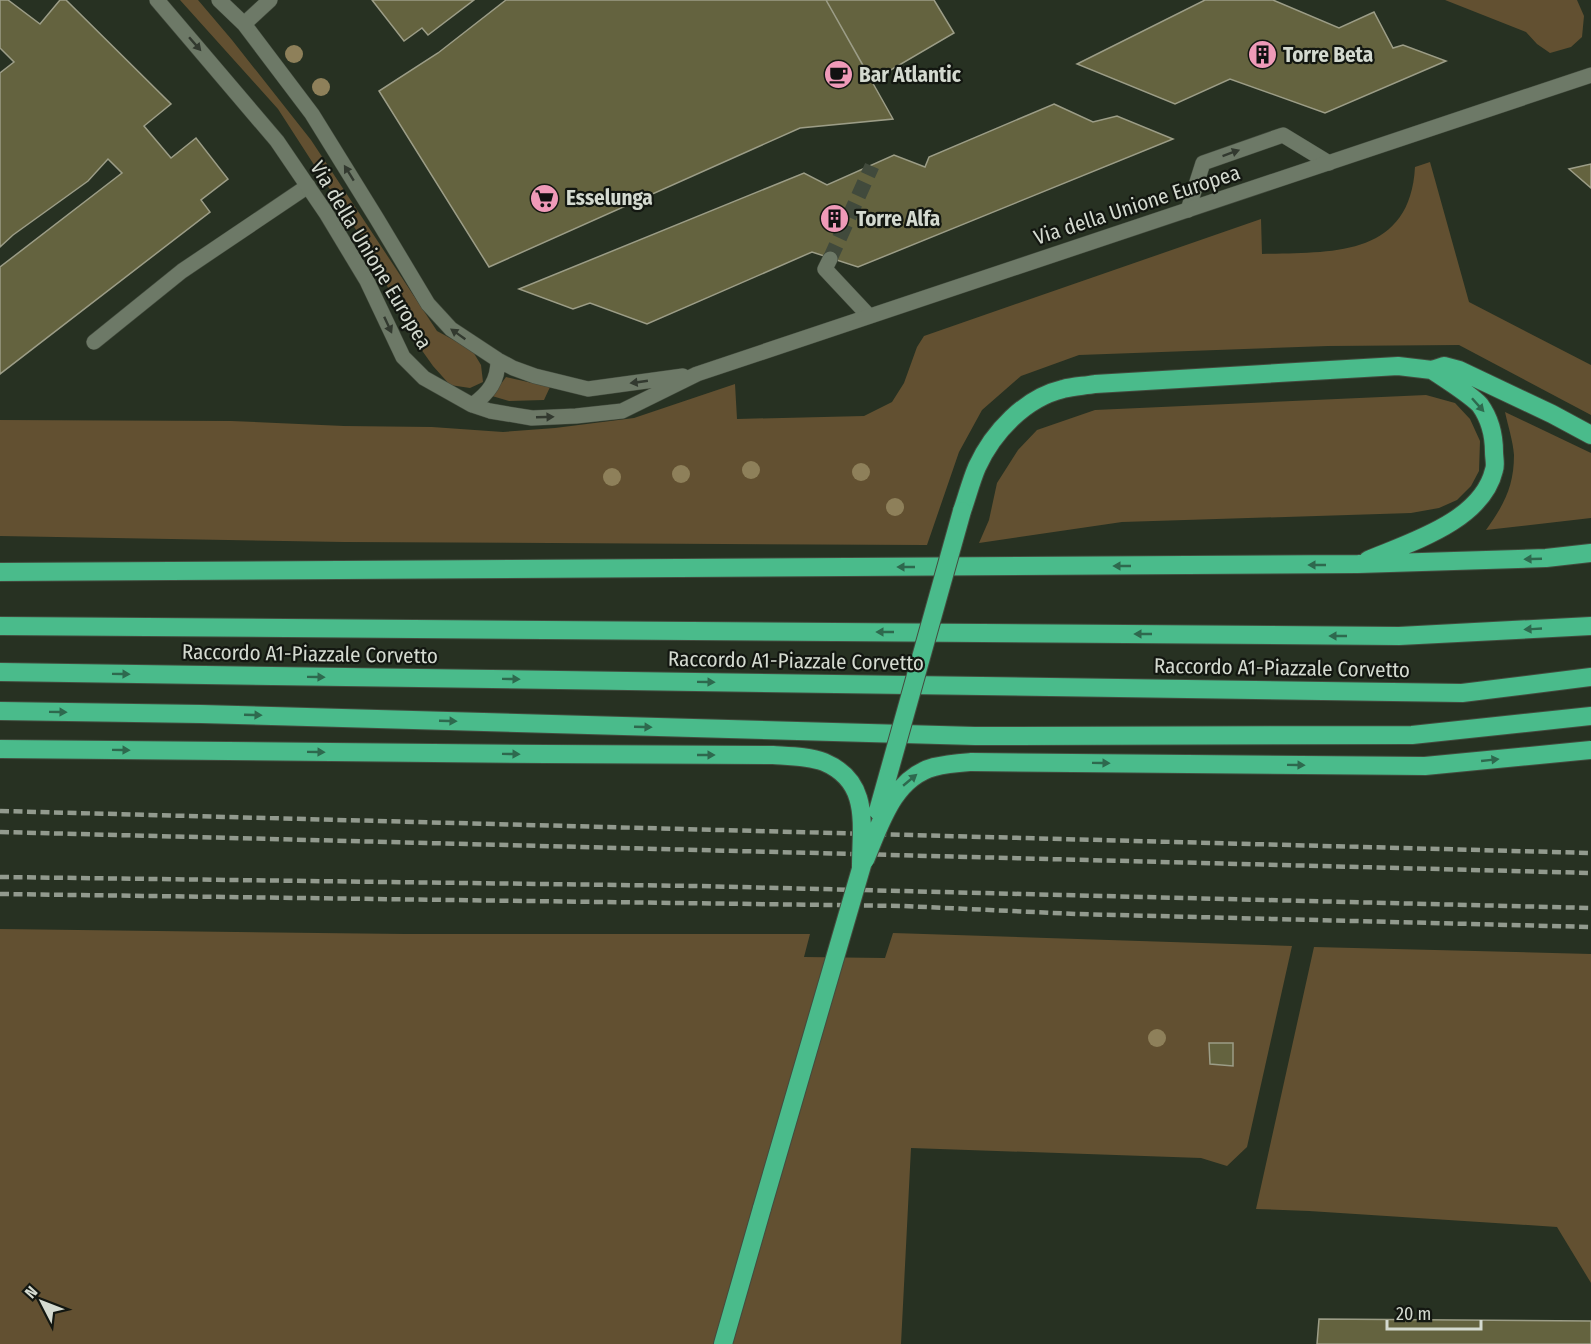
<svg xmlns="http://www.w3.org/2000/svg" width="1591" height="1344" viewBox="0 0 1591 1344" font-family="'Fira Sans Condensed',sans-serif">
  <rect width="100%" height="100%" fill="#273122"/>
  <path fill="#625031" d="M180,0H198L232,40L311,140L437,331L472,350L481,365L483,382L470,388L450,385L433,366L411,335L371,253L278,109Z
    M1445,0H1577L1584,16L1582,37L1571,47L1550,53L1537,44L1526,32Z
    M1430,162L1469,302L1591,365V415L1459,345L1328,346L1079,355L1021,376L982,410L959,452L927,545L344,542L0,536V420L231,421L344,426L432,427L503,432L555,428L634,418L735,384L737,419L864,416L892,402L904,383L917,347L924,336L1261,219L1262,254C1331,252 1410,258 1415,167Z
    M506,377L550,387L544,400L509,401L492,396Z
    M1426,395L1455,403L1470,419L1480,441L1479,471L1471,486L1457,500L1439,508L1411,513L1122,522L979,543L989,520L997,483L1018,450L1037,430L1095,410Z
    M1505,412L1591,453V518L1486,530C1504,505 1514,486 1514,455C1513,441 1508,426 1505,412Z
    M0,929L405,934H810L804,957L885,958L893,933L1292,946L1247,1147L1227,1166L1201,1158L911,1148L901,1344H0Z
    M1314,947L1591,954V1283L1557,1227L1309,1211L1256,1209Z"/>
  <path fill="#64633f" stroke="#9c9d87" stroke-width="1.5" d="M0,0H8L40,24L60,0H66L171,104L144,126L171,158L196,138L228,179L201,200L210,212L0,374V267L122,173L108,159L88,181L13,235L0,247V73L14,62L0,48Z
    M372,0H474L428,35L422,28L404,41Z
    M506,0H826L893,119L800,128L489,267L379,91L438,53Z
    M826,0H934L954,33L872,81Z
    M1205,0H1273L1339,28L1374,12L1393,48L1403,45L1446,61L1325,113L1230,79L1175,104L1077,64Z
    M1054,104L1093,122L1117,116L1173,139L858,267L812,252L647,324L590,303L573,309L519,289L804,173L827,185L894,155L925,167L929,157Z
    M1591,164V188L1569,169Z
    M1209,1043H1233V1066L1210,1064Z
    M1319,1319L1591,1321V1344H1317Z"/>
  <g fill="none" stroke-linecap="round" stroke-linejoin="round">
    <path stroke="#414a3c" stroke-width="15" stroke-dasharray="15 8" stroke-linecap="butt" d="M830,259L872,166"/>
    <defs>
      <path id="service" d="M1188,210L1203,163L1283,135L1329,163
        M94,342L182,271L308,186"/>
      <path id="pedestrian" d="M830,259L825,269L869,316"/>
      <path id="minor" d="M157,0L277,141L326,213L367,281L403,357L424,378L472,405L490,411L532,418L576,416L622,411L697,374L1591,75
        M219,0L244,24L312,114L377,219L428,304L451,329L498,360L513,368L535,376L588,389L683,376
        M244,24L270,0
        M472,405C489,393 498,381 498,360"/>
      <path id="motorway" d="M962,511C967,497 971,481 977,467C993,432 1025,398 1063,389C1073,386 1084,386 1095,384L1398,366L1432,370L1444,366L1459,370L1552,414L1591,435
        M1368,560C1411,542 1482,521 1494,470C1496,465 1494,458 1494,452C1494,435 1490,419 1480,405C1471,395 1444,378 1432,370
        M0,572L1358,564L1546,558L1591,553
        M0,626L1399,636L1591,626
        M0,672L1462,693L1591,677
        M0,711L201,714L975,736L1412,735L1591,716
        M723,1344L762,1208"/>
    </defs>
    <use href="#service" stroke="#434b3e" stroke-width="16"/>
    <use href="#pedestrian" stroke="#434b3e" stroke-width="16"/>
    <use href="#minor" stroke="#434b3e" stroke-width="16"/>
    <use href="#motorway" stroke="#434b3e" stroke-width="20"/>
    <use href="#service" stroke="#6d7967" stroke-width="15"/>
    <use href="#pedestrian" stroke="#6d7967" stroke-width="15"/>
    <use href="#minor" stroke="#6d7967" stroke-width="15"/>
    <use href="#motorway" stroke="#4abb8b" stroke-width="18"/>
    <path stroke="#929a8e" stroke-width="4.5" stroke-dasharray="9 4.5" stroke-linecap="butt" d="M0,811L1591,853
      M0,832L1591,873
      M0,877L697,886L1591,908
      M0,894L904,906L1077,914L1591,927"/>
    <defs>
      <path id="motorway-bridge" d="M0,749L546,754L773,755C789,756 809,756 824,762C871,782 861,825 861,867
        M878,811L962,511
        M865,860C880,825 893,778 934,767C946,764 959,763 971,762L1425,766L1591,750
        M762,1208L865,855"/>
    </defs>
    <use href="#motorway-bridge" stroke="#434b3e" stroke-width="20" stroke-linecap="butt"/>
    <use href="#motorway-bridge" stroke="#4abb8b" stroke-width="18"/>
  </g>
  <g fill="#8e805a">
    <circle cx="294" cy="54" r="9"/>
    <circle cx="321" cy="87" r="9"/>
    <circle cx="751" cy="470" r="9"/>
    <circle cx="861" cy="472" r="9"/>
    <circle cx="681" cy="474" r="9"/>
    <circle cx="612" cy="477" r="9"/>
    <circle cx="895" cy="507" r="9"/>
    <circle cx="1157" cy="1038" r="9"/>
  </g>
  <defs><path id="oneway-solid" d="M-6-.8H1V-3.2L6.5 0L1 3.2V.8H-6Z" transform="scale(1.5)"/></defs>
  <g fill="#32392f">
    <use href="#oneway-solid" transform="translate(195 44) rotate(49)"/>
    <use href="#oneway-solid" transform="translate(1231 153) rotate(-20)"/>
    <use href="#oneway-solid" transform="translate(349 173) rotate(-122)"/>
    <use href="#oneway-solid" transform="translate(388 325) rotate(65)"/>
    <use href="#oneway-solid" transform="translate(458 334) rotate(-145)"/>
    <use href="#oneway-solid" transform="translate(639 382) rotate(172)"/>
    <use href="#oneway-solid" transform="translate(545 417) rotate(-2)"/>
  </g>
  <g fill="#2e694e">
    <use href="#oneway-solid" transform="translate(1478 405) rotate(48)"/>
    <use href="#oneway-solid" transform="translate(1533 559) rotate(178)"/>
    <use href="#oneway-solid" transform="translate(1317 565) rotate(180)"/>
    <use href="#oneway-solid" transform="translate(1122 566) rotate(180)"/>
    <use href="#oneway-solid" transform="translate(906 567) rotate(180)"/>
    <use href="#oneway-solid" transform="translate(1533 629) rotate(177)"/>
    <use href="#oneway-solid" transform="translate(885 632) rotate(-180)"/>
    <use href="#oneway-solid" transform="translate(1143 634) rotate(-180)"/>
    <use href="#oneway-solid" transform="translate(1338 636) rotate(-180)"/>
    <use href="#oneway-solid" transform="translate(121 674) rotate(1)"/>
    <use href="#oneway-solid" transform="translate(316 677) rotate(1)"/>
    <use href="#oneway-solid" transform="translate(511 679) rotate(1)"/>
    <use href="#oneway-solid" transform="translate(706 682) rotate(1)"/>
    <use href="#oneway-solid" transform="translate(58 712) rotate(1)"/>
    <use href="#oneway-solid" transform="translate(253 715) rotate(2)"/>
    <use href="#oneway-solid" transform="translate(448 721) rotate(2)"/>
    <use href="#oneway-solid" transform="translate(643 727) rotate(2)"/>
    <use href="#oneway-solid" transform="translate(121 750) rotate(1)"/>
    <use href="#oneway-solid" transform="translate(316 752) rotate(1)"/>
    <use href="#oneway-solid" transform="translate(511 754) rotate(1)"/>
    <use href="#oneway-solid" transform="translate(706 755)"/>
    <use href="#oneway-solid" transform="translate(1490 760) rotate(-6)"/>
    <use href="#oneway-solid" transform="translate(1101 763) rotate(1)"/>
    <use href="#oneway-solid" transform="translate(1296 765) rotate(1)"/>
    <use href="#oneway-solid" transform="translate(910 780) rotate(-40)"/>
  </g>
  <defs>
    <symbol id="building-disc" viewBox="-11 -11 22 22"><circle r="9.5" fill="#ef9ab8" stroke="#131711"/><path d="M-4-6H4V6H1V3H-1V6H-4ZM-2.5-4.3h1.7v1.8h-1.7ZM.8-4.3h1.7v1.8H.8ZM-2.5-1h1.7V.8h-1.7ZM.8-1h1.7V.8H.8Z" fill="#111"/></symbol>
    <symbol id="cafe-disc" viewBox="-11 -11 22 22"><circle r="9.5" fill="#ef9ab8" stroke="#131711"/><path d="M-5.5-4.5H6V0H3Q3 3.5 0 3.5H-2.5Q-5.5 3.5-5.5 0ZM3-3.2v2h1.7v-2ZM-6 4.5H4V6H-6Z" fill="#111"/></symbol>
    <symbol id="supermarket-disc" viewBox="-11 -11 22 22"><circle r="9.5" fill="#ef9ab8" stroke="#131711"/><path d="M-6-5.5h2.5l.6 2H6L4.5 2H-2.5L-4.4-4H-6ZM-1.5 3.2a1.3 1.3 0 1 0 .1 0ZM3 3.2a1.3 1.3 0 1 0 .1 0Z" fill="#111"/></symbol>
  </defs>
  <g fill-rule="evenodd">
    <use href="#building-disc" x="1246" y="38" width="33" height="33"/>
    <use href="#cafe-disc" x="822" y="58" width="33" height="33"/>
    <use href="#supermarket-disc" x="528" y="182" width="33" height="33"/>
    <use href="#building-disc" x="818" y="202" width="33" height="33"/>
  </g>
  <g text-anchor="middle" stroke-width="4.5" stroke-linejoin="round" paint-order="stroke">
    <g font-size="21" font-weight="bold" fill="#d4dad0" stroke="#131711" text-anchor="start">
      <text x="1283" y="62">Torre Beta</text>
      <text x="859" y="82">Bar Atlantic</text>
      <text x="566" y="205">Esselunga</text>
      <text x="856" y="226">Torre Alfa</text>
    </g>
    <g font-size="21" fill="#d4dad0" stroke="#131711">
      <text transform="translate(1137 205) rotate(-18)" y="7">Via della Unione Europea</text>
      <text transform="translate(371 255) rotate(59)" y="7">Via della Unione Europea</text>
      <text transform="translate(310 654) rotate(1)" y="7">Raccordo A1-Piazzale Corvetto</text>
      <text transform="translate(796 661) rotate(1)" y="7">Raccordo A1-Piazzale Corvetto</text>
      <text transform="translate(1282 668) rotate(1)" y="7">Raccordo A1-Piazzale Corvetto</text>
    </g>
  </g>
  <g transform="translate(42 1302) rotate(312)" stroke="#131711" stroke-width="4.5" paint-order="stroke">
  <path d="M0-4.5L10 22L0 15L-10 22Z" fill="#d4dad0"/>
  <text y="-9" font-size="16" font-weight="bold" text-anchor="middle" fill="#d4dad0">N</text>
  </g>
  <path d="M1387 1320v9h94v-9" fill="none" stroke="#d4dad0" stroke-width="3"/>
  <text x="1396" y="1320" font-size="18" fill="#d4dad0" stroke="#131711" stroke-width="4.5" paint-order="stroke">20 m</text>
</svg>
